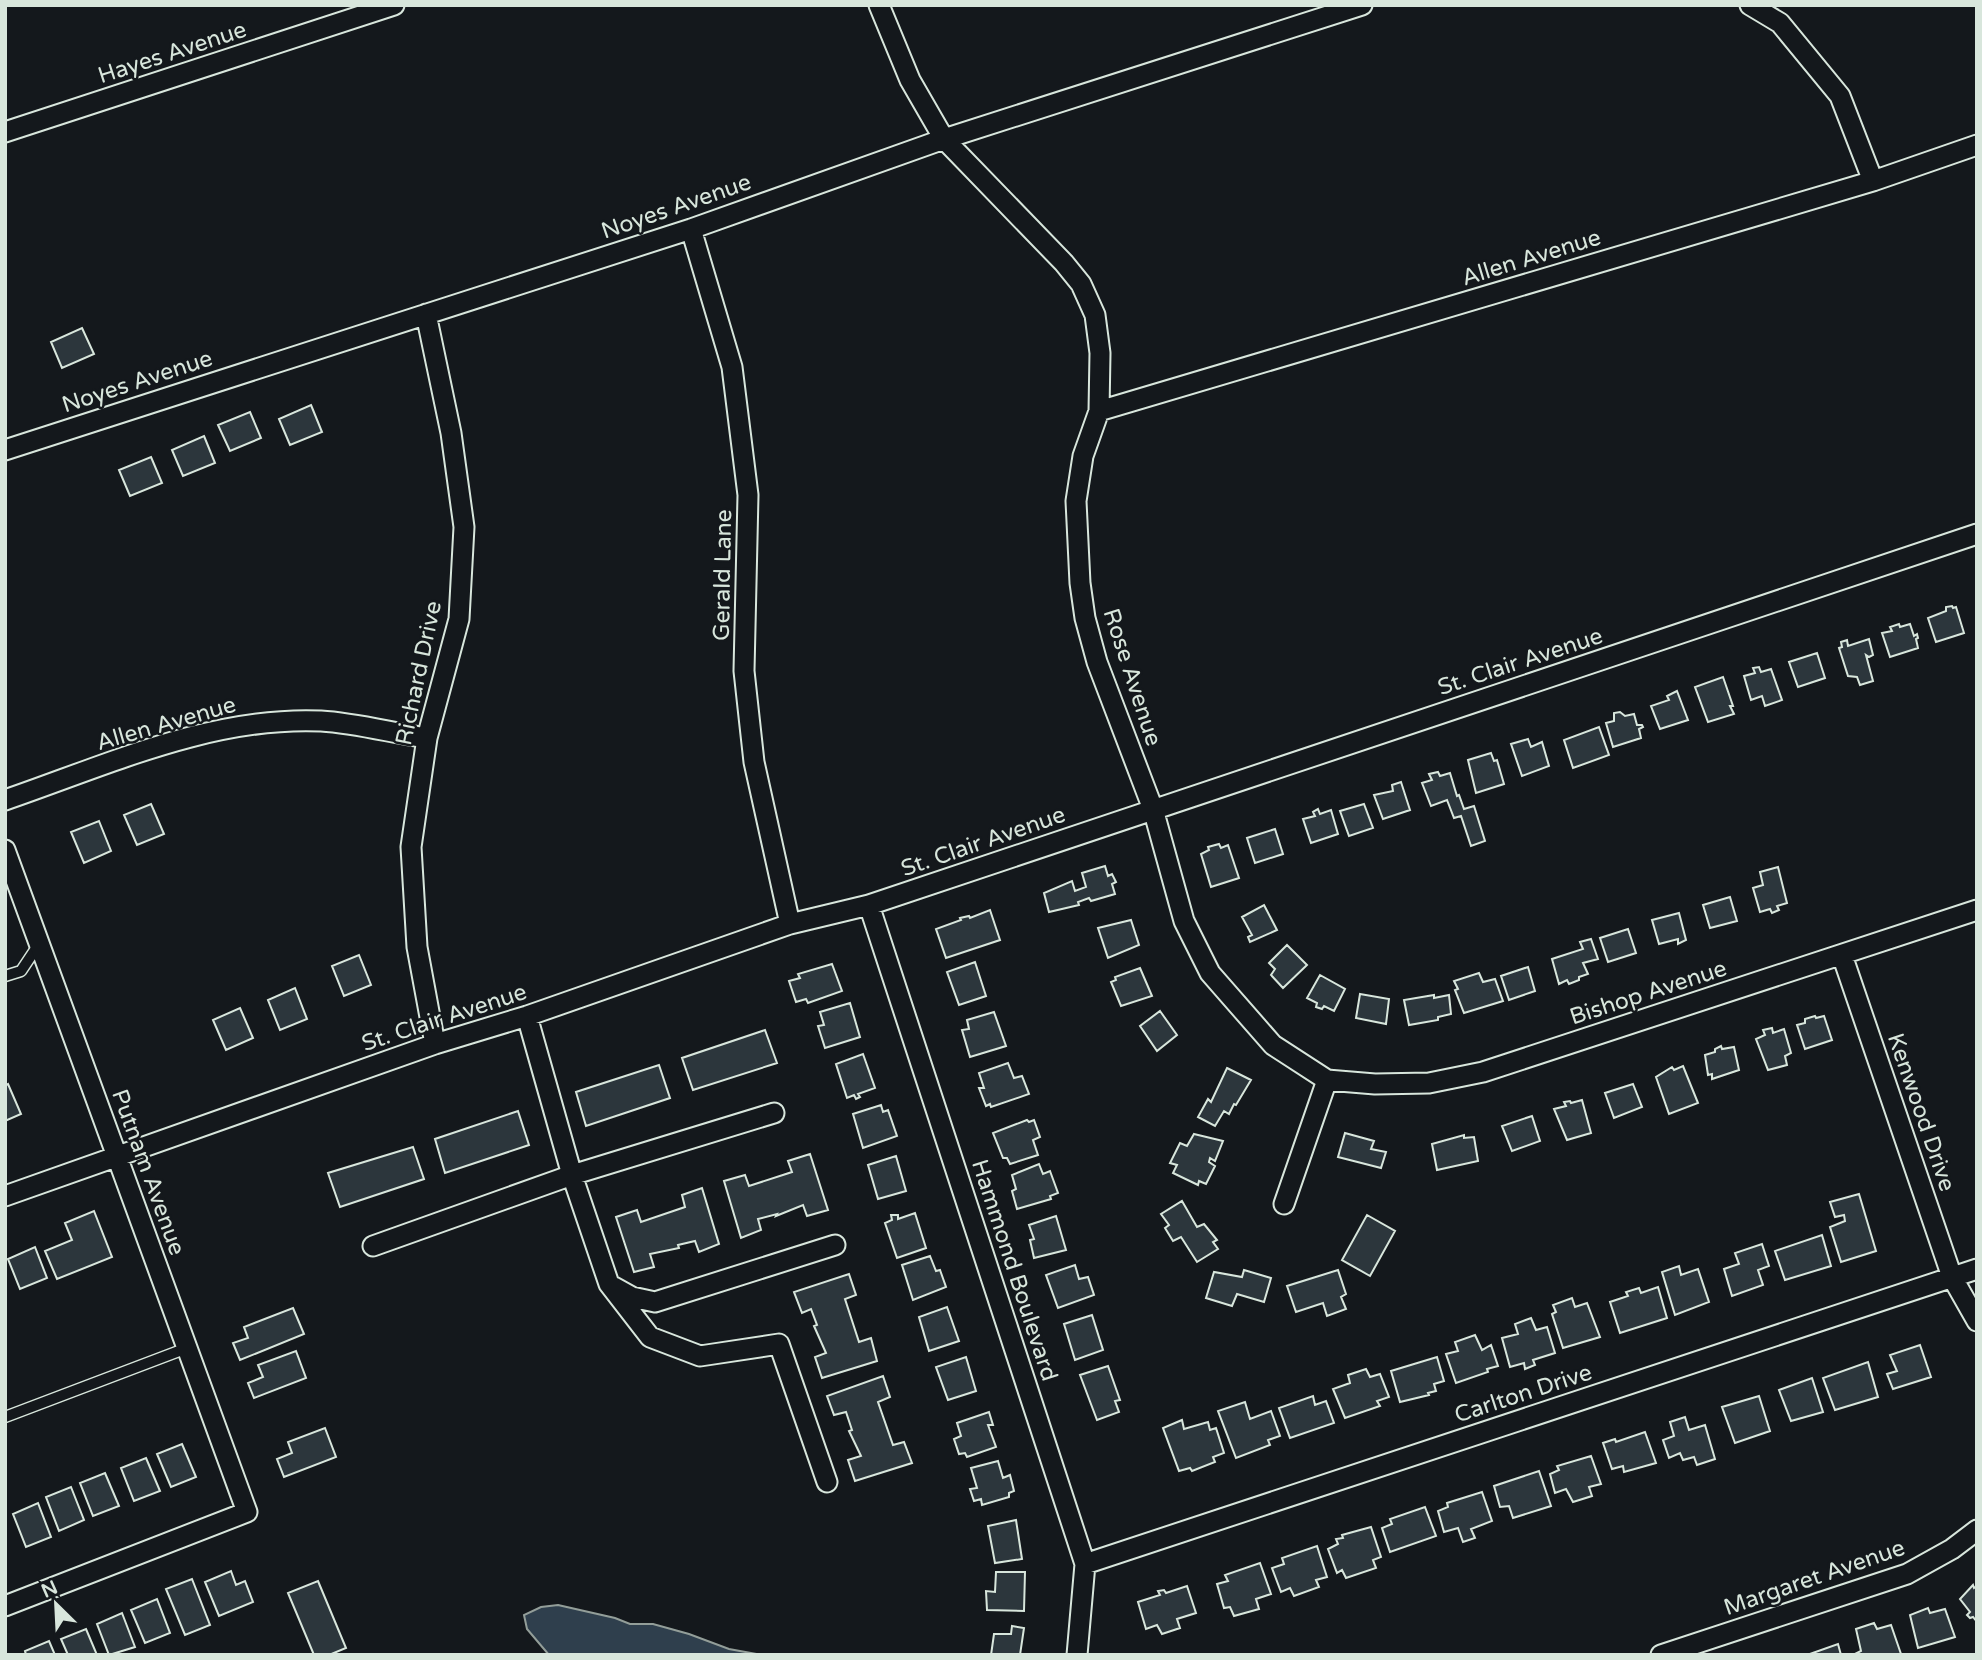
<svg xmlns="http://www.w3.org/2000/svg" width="1982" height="1660" viewBox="0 0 1982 1660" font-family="'Varela Round',sans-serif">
  <rect width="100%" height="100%" fill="#14181c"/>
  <path fill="#2f3f4d" stroke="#939e99" stroke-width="2" d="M558,1605L615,1618L630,1624H653L689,1634L729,1649L762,1655H549L527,1629L524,1615L541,1607Z"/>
  <path fill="#2c363c" stroke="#d8e6dc" stroke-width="2" d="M82,328L94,354L62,368L51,342Z
    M311,405L322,432L290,445L279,419Z
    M250,412L261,438L230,451L218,425Z
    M204,436L215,463L183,476L172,450Z
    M151,457L162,483L130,496L119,470Z
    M1952,606L1953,608L1956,607L1964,633L1936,642L1928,618L1946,611V607Z
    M1899,624L1900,627L1910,624L1914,636L1917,634L1918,638L1916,639L1918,648L1890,657L1882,633L1892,631L1890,627Z
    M1869,639L1873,655L1869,657L1866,655L1873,681L1860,685L1857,677L1848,676L1839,648L1842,647L1841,642L1847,640L1848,646Z
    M1817,653L1825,678L1798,687L1789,662Z
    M1759,667L1761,672L1771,669L1782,700L1765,706L1762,696L1751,700L1744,676L1755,673L1753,668Z
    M1723,677L1733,706H1730L1734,714L1708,722L1695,687Z
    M1677,691L1688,720L1660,729L1651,706L1669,700L1667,696Z
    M1620,712L1625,716L1634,714L1637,725H1642L1643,727L1639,729L1641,738L1613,747L1606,723L1614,721V713Z
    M1599,727L1609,755L1573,768L1564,740Z
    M1528,739L1531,747L1542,742L1549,766L1522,776L1511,744Z
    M1491,753L1494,761L1497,760L1504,784L1476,793L1468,760Z
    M1438,772L1440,776L1450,773L1457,796L1459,795L1464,809L1474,806L1485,841L1471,846L1461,816L1454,818L1447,800L1431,806L1422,783L1432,780L1429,774Z
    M1401,782L1410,810L1383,819L1374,795L1393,791L1392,785Z
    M151,804L164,834L137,845L124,815Z
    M1364,804L1373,828L1349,836L1340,811Z
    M1318,809L1320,814L1331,810L1338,834L1311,843L1303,819L1315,816L1313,812Z
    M99,821L111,851L84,863L71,832Z
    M1275,829L1283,854L1255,863L1247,838Z
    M1219,844L1221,848L1228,845L1239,878L1211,887L1201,854L1209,850L1208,847Z
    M1105,866L1108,876L1112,874L1116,882L1112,884L1115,894L1091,901L1089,898L1078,902L1079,905L1049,912L1044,893L1072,881L1075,891L1086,887L1082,873Z
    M1778,867L1787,903L1777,906L1779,910L1772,913L1770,909L1760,912L1753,888L1763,885L1760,872Z
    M1730,897L1737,921L1710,928L1703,905Z
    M1264,905L1277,930L1250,942L1248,937L1252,935L1242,917Z
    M990,910L1000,940L946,958L936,929L961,920L960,918L969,916L970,918Z
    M1679,913L1686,940L1678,944V939L1659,944L1652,920Z
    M1131,920L1139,945L1108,958L1098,928Z
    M1628,929L1636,953L1608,962L1600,938Z
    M1591,939L1598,959L1583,963L1588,974L1579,977V980L1569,984L1567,980L1559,984L1552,959L1583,949L1580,942Z
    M1287,945L1307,965L1283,988L1271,975L1275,969L1269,963Z
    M359,955L371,985L344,996L332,966Z
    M975,962L986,996L959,1005L947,972Z
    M832,964L842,991L808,1003L806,999L796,1002L789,981L800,978L798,974Z
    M1528,967L1535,991L1509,1000L1501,976Z
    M1140,968L1152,996L1121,1006L1111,982L1116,980L1115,977Z
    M1479,973L1483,982L1495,979L1503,1001L1464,1013L1455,990L1458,989L1454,981Z
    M1320,975L1345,989L1334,1011L1324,1006L1322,1009L1316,1007L1317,1003L1307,998Z
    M295,988L307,1019L280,1030L268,1000Z
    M1360,994L1389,999L1386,1024L1356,1018Z
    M1434,995V998L1449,995L1451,1014L1438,1017V1020L1409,1025L1404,1000Z
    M850,1003L860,1037L825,1048L818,1026L824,1025L820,1012Z
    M240,1008L253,1038L226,1050L213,1020Z
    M1160,1011L1177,1035L1157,1051L1140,1026Z
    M994,1012L1006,1046L970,1057L962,1030L969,1029L967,1020Z
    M1815,1016L1816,1018L1824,1016L1832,1040L1805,1049L1797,1025L1805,1023V1019Z
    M1772,1028L1773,1033L1784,1029L1791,1053L1785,1056L1787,1065L1768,1070L1756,1039L1765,1035L1763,1030Z
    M765,1030L777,1063L693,1090L682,1058Z
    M1721,1046L1722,1049L1734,1047L1739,1070L1712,1079V1074L1708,1075L1705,1055L1715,1052V1049Z
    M863,1054L875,1088L858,1094L860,1097L856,1099L854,1095L847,1098L836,1064Z
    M1008,1063L1014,1078L1022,1076L1029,1094L991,1107L990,1104L986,1106L979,1088H984L979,1073Z
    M659,1065L670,1098L586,1126L576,1092Z
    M1683,1066L1698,1103L1669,1114L1656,1077L1672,1067L1674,1070Z
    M1227,1068L1251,1080L1236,1105L1234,1104L1229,1114L1224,1111L1215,1126L1198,1117L1208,1099L1211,1102Z
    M8,1084L21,1114L5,1121V1086Z
    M1633,1084L1642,1107L1614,1118L1605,1093Z
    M1582,1100L1591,1133L1567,1140L1554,1109L1566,1106L1564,1102L1570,1101L1571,1103Z
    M881,1105L883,1112L888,1110L897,1136L863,1148L853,1114Z
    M518,1111L529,1145L445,1173L435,1139Z
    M1532,1116L1540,1141L1512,1151L1502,1126Z
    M1027,1120L1029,1122L1034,1120L1040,1137L1033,1140L1038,1155L1010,1164L1007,1158H1003L993,1133Z
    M1345,1133L1374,1141L1371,1149L1386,1152L1381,1168L1338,1157Z
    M1194,1134L1223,1141L1215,1161L1210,1158L1209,1162L1215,1166L1206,1184L1199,1181L1198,1185L1173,1173L1177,1165L1170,1163L1180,1143L1187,1146Z
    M1464,1135V1138L1474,1137L1478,1161L1437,1170L1432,1144Z
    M413,1147L424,1179L340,1207L328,1173Z
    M810,1154L828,1210L807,1216L803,1205L776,1216L777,1214L758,1219L761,1230L741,1238L724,1181L745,1175L749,1186L792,1172L788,1161Z
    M896,1156L906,1191L878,1199L868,1165Z
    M1039,1164L1043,1174L1050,1171L1058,1193L1050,1196L1051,1199L1017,1209L1012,1191L1016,1189L1012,1175Z
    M702,1188L719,1244L699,1252L695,1241L678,1245L679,1248L650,1254L654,1267L634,1272L616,1217L637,1210L641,1222L685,1207L682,1195Z
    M1859,1194L1876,1251L1841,1262L1830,1227L1845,1221L1844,1215L1835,1217L1830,1202Z
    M1182,1201L1197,1227L1204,1224L1217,1240L1213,1242L1218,1249L1197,1262L1181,1237L1173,1241L1165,1228L1169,1225L1161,1214Z
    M94,1211L112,1257L57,1279L45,1251L72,1240L65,1223Z
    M915,1213L926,1248L897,1258L885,1223L892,1220L891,1215H898V1219Z
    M1367,1215L1395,1231L1370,1276L1342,1260Z
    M1056,1216L1066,1250L1034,1258L1030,1240L1034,1239L1029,1225Z
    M1822,1235L1831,1266L1785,1280L1775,1251Z
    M1762,1244L1769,1266L1758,1270L1763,1285L1732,1296L1724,1269L1739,1264L1735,1253Z
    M35,1247L47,1278L20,1289L8,1259Z
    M930,1256L936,1271L940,1270L946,1287L913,1300L902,1265Z
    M1075,1265L1079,1279L1088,1277L1094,1295L1058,1308L1046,1275Z
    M1679,1266L1681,1275L1698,1269L1709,1302L1675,1315L1662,1272Z
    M1244,1270L1271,1278L1264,1302L1237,1294L1232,1306L1206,1298L1214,1272L1242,1277Z
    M1338,1270L1346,1294L1341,1297L1346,1309L1327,1316L1323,1303L1296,1312L1287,1286Z
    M849,1274L856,1295L845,1299L859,1342L871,1338L877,1361L822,1378L815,1357L826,1353L814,1326L817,1325L811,1309L802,1313L794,1292Z
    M1658,1287L1667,1318L1620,1333L1610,1302L1628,1296L1626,1292L1639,1288L1641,1293Z
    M1572,1298L1575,1307L1587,1303L1600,1337L1563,1348L1552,1314L1556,1312L1553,1305Z
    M947,1307L959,1341L929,1351L919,1317Z
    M293,1308L304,1334L240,1360L233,1343L248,1338L244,1327Z
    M1092,1315L1103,1350L1075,1360L1064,1324Z
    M1531,1318L1536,1330L1547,1327L1555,1353L1533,1360L1535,1365L1525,1369L1524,1363L1510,1367L1502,1338L1518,1334L1515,1324Z
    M1475,1335L1482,1350L1491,1345L1498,1366L1487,1369L1488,1372L1456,1383L1446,1354L1458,1351L1455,1342Z
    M1920,1345L1931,1377L1893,1389L1887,1374L1897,1371L1890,1355Z
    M296,1351L306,1378L254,1398L248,1383L263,1377L258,1365Z
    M966,1357L976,1391L948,1400L936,1367Z
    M1437,1357L1444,1381L1434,1384L1436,1391L1428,1393L1429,1395L1400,1402L1391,1371Z
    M1868,1362L1878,1397L1835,1410L1823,1378Z
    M1108,1366L1120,1400L1115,1401L1119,1412L1097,1420L1080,1375Z
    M1366,1369L1370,1377L1380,1374L1389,1397L1377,1401L1380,1406L1345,1418L1333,1389L1350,1383L1348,1375Z
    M883,1376L890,1397L878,1402L893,1445L904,1442L912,1463L855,1481L848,1460L861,1456L849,1431L852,1430L846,1412L834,1415L827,1396Z
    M1812,1378L1823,1412L1791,1421L1779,1390Z
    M1313,1396L1315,1405L1326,1401L1334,1423L1290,1438L1279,1408Z
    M1759,1396L1770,1431L1735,1443L1722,1407Z
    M1245,1402L1250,1419L1271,1411L1280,1436L1268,1440L1270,1445L1236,1458L1218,1411Z
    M989,1412L993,1425H988L996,1447L967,1457L965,1453L959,1454L954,1439L961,1436L957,1423Z
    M1685,1417L1689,1430L1705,1425L1715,1459L1697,1465L1694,1457L1683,1460L1680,1453L1669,1458L1663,1440L1674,1436L1670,1422Z
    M1182,1420L1184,1429L1208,1422L1210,1430L1216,1428L1224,1453L1213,1457L1215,1462L1192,1471L1190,1468L1179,1471L1163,1428Z
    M325,1428L336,1457L284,1477L277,1459L292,1453L288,1442Z
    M1645,1432L1656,1463L1624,1472L1623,1466L1612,1469L1603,1443L1615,1439L1616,1442Z
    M182,1444L196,1477L171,1487L157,1454Z
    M1591,1456L1601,1484L1589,1487L1592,1496L1573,1502L1566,1489L1555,1493L1550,1474L1559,1470L1557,1466Z
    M146,1458L160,1491L134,1501L121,1468Z
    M998,1461L1003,1478L1010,1475L1014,1491L1009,1493V1497L982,1505L981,1499L974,1501L970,1489L977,1488L971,1468Z
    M1539,1471L1551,1506L1513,1518L1509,1506L1500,1507L1494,1486Z
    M105,1473L119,1506L93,1516L80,1483Z
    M71,1487L84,1520L59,1531L46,1497Z
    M1482,1492L1492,1521L1471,1529L1475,1538L1463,1542L1458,1528L1444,1532L1438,1511L1448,1507L1447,1503Z
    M38,1503L51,1537L26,1547L13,1514Z
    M1425,1507L1436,1536L1390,1552L1382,1528L1392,1524L1390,1519Z
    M1016,1520L1022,1559L995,1563L988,1526Z
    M1371,1527L1381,1557L1373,1560L1376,1568L1346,1578L1342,1570L1337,1573L1328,1549L1338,1544L1336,1539L1343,1538L1342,1535Z
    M1317,1546L1327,1577L1316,1580L1319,1587L1294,1596L1290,1588L1281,1592L1272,1568L1284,1564L1282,1558Z
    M1260,1563L1271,1594L1256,1599L1259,1609L1234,1616L1230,1607L1224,1608L1217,1584L1228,1581L1225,1575Z
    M231,1571L236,1585L245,1581L253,1602L219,1616L205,1582Z
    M996,1572H1025L1024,1611L987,1610L986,1591L995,1592Z
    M192,1579L210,1625L185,1635L166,1589Z
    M318,1581L346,1648L329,1655H314L288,1593Z
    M1973,1585L1974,1588L1977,1586V1622L1973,1617L1970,1618L1967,1615L1970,1612L1960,1599Z
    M1187,1586L1196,1613L1177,1619L1180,1628L1162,1634L1157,1625L1146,1629L1138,1602L1160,1595L1158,1591L1164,1590L1166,1593Z
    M157,1599L170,1633L145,1643L131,1610Z
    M1928,1608L1930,1613L1945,1609L1955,1637L1918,1648L1910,1615Z
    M122,1613L135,1647L109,1655L97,1624Z
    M1874,1623L1877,1629L1891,1625L1901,1654L1853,1655L1861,1651L1856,1629Z
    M1012,1626L1024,1628L1020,1655H991L994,1634H1011Z
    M86,1629L97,1655H68L61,1639Z
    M49,1641L55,1655H26L25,1651Z
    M1838,1644L1841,1655H1807Z"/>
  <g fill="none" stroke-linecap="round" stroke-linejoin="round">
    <defs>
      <path id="lane" d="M5,976L21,971L39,944
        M5,1417L187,1348"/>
      <path id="street" d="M879,5L910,80L944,139L1064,263L1081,284L1095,315L1100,353L1099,411L1083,456L1076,501L1080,583L1085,618L1097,662L1153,809L1184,921L1210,973L1273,1045L1327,1080L1375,1084L1429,1083L1483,1072L1977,910
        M1750,5L1780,23L1840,96L1873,181
        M5,132L394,5
        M691,229L732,367L748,495L744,671L754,762L790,924
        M426,314L451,433L464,527L459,619L427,738L411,847L417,947L435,1044
        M1099,411L1873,181L1977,145
        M5,450L691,229L944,139L1362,5
        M5,800C107,765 212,716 321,721C356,723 392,733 427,738
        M5,850L247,1512L5,1606
        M869,905L1085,1564L1077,1655
        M1842,955L1952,1277L1977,1321
        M527,1016L572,1175L609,1284L650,1337L700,1356L779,1344L827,1482
        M5,1196L435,1044L527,1016L790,924L869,905L1977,534
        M1284,1204L1327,1080
        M373,1246L572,1175L774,1113
        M614,1287L632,1297L655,1302L835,1245
        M1085,1564L1977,1269
        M1661,1655L1907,1574L1952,1549L1977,1530"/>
    </defs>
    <use href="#lane" stroke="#d8e6dc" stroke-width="13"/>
    <use href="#street" stroke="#d8e6dc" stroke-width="23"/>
    <use href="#lane" stroke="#14181c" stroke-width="10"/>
    <use href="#street" stroke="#14181c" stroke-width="19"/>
  </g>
  <g text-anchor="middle" stroke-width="5" stroke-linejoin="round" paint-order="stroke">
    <g font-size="23" fill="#d8e6dc" stroke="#14181c">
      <text transform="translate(172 52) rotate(-18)" y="8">Hayes Avenue</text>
      <text transform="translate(676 206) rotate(-19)" y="8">Noyes Avenue</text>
      <text transform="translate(1531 257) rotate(-17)" y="8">Allen Avenue</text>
      <text transform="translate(137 381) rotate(-18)" y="8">Noyes Avenue</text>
      <text transform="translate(722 575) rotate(-89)" y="8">Gerald Lane</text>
      <text transform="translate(1520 661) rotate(-18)" y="8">St. Clair Avenue</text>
      <text transform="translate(418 673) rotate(-78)" y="8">Richard Drive</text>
      <text transform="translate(1133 677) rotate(72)" y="8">Rose Avenue</text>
      <text transform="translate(166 723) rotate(-16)" y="8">Allen Avenue</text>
      <text transform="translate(983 841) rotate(-19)" y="8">St. Clair Avenue</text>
      <text transform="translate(1648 992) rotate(-18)" y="8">Bishop Avenue</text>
      <text transform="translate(444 1017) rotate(-18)" y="8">St. Clair Avenue</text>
      <text transform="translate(1922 1112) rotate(71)" y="8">Kenwood Drive</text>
      <text transform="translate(149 1172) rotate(70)" y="8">Putnam Avenue</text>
      <text transform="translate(1015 1270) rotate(72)" y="8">Hammond Boulevard</text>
      <text transform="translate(1523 1393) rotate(-18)" y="8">Carlton Drive</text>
      <text transform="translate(1814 1577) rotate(-19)" y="8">Margaret Avenue</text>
    </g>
  </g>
  <rect width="1982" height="1660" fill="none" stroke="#d8e6dc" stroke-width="14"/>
  <g transform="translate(56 1604) rotate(336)" stroke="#14181c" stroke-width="5" paint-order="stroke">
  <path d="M0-5L12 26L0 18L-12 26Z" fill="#d8e6dc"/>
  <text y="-10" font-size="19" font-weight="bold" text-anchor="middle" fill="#d8e6dc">N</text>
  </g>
</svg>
